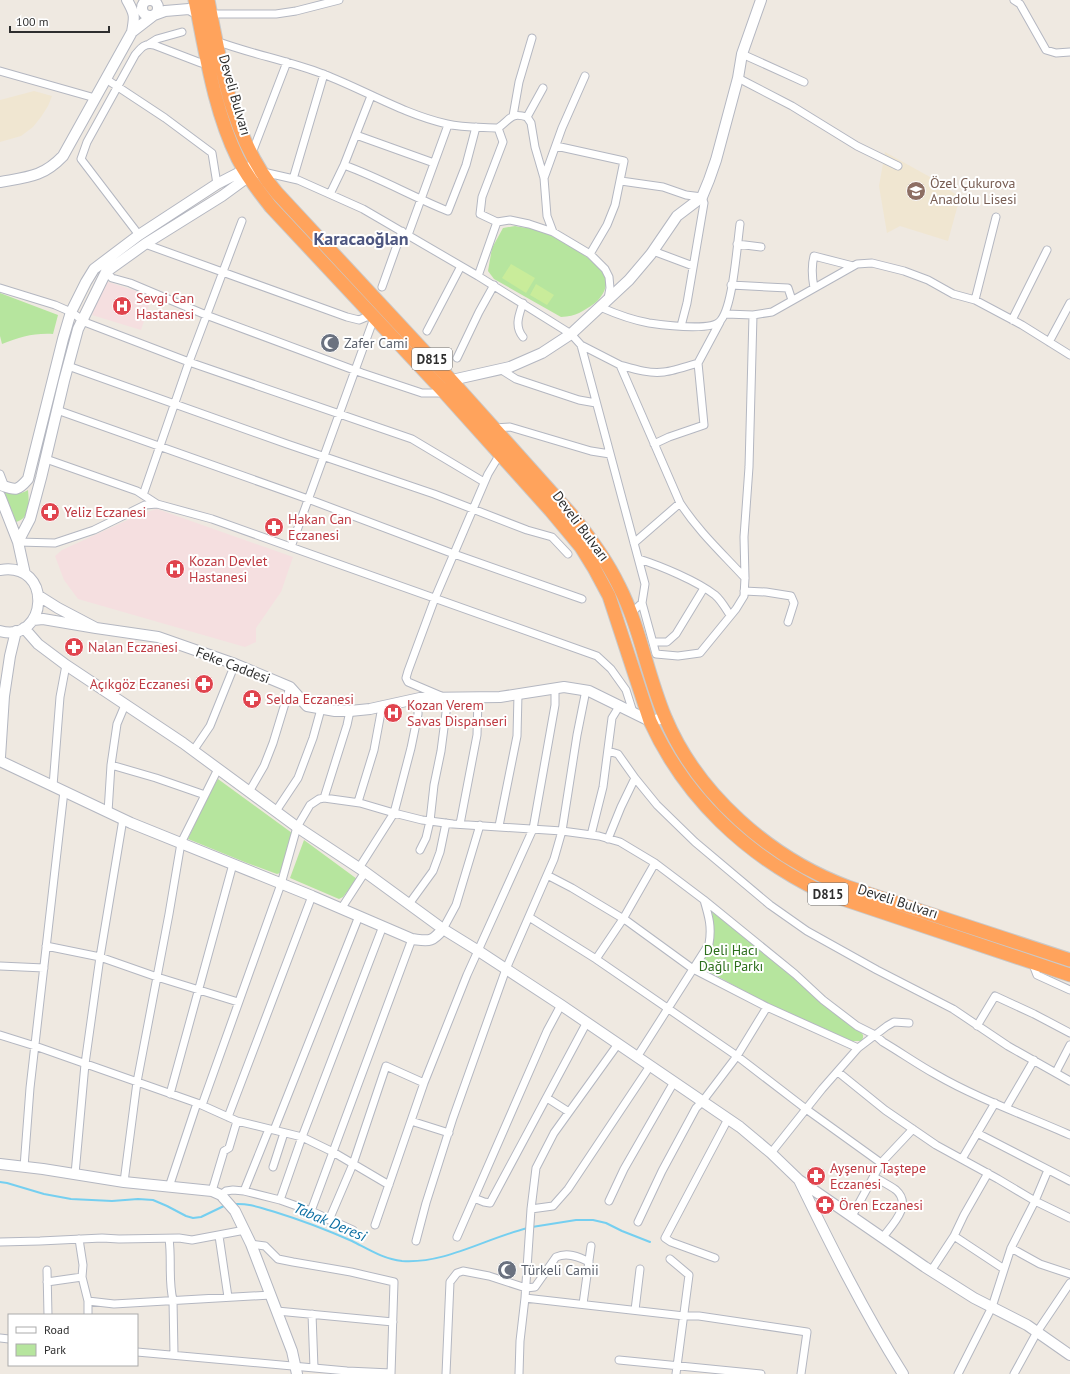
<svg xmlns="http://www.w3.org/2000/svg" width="1070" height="1374" viewBox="0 0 1070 1374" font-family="'PT Sans',sans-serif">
  <rect width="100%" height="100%" fill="#efe9e1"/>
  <path fill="#f0e6d1" d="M34,91L52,96L48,106L41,117L33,127L21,136L0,142V100Z
    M885,152L930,177L960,197L948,241L900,226L887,233L879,186Z"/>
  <path fill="#f5dfe0" d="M105,281L152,296L141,330L92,315Z
    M157,509L293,557L281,592L256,628V642L245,647L78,599L64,580L55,556L62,550L143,513Z"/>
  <path fill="#b6e59e" d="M515,226C524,228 535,228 543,232C558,238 599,261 605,276C609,286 602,297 595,303C582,312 577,316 561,317L494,279L488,271L492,248L503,228Z
    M0,293L58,315L53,334C33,333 20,337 2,344L0,336Z
    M28,490C29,502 31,518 16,522L4,491C13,493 20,495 28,490Z
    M218,779L292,833L280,873L277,874L247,863L188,839L208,795Z
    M701,791L719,808L768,850L1070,965V970L820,885L766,853L713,807Z
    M304,840L357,879L343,897L339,899L290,878Z
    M712,912L774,960L852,1027L860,1031L863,1035V1038L861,1041H852L775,1008L706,970L702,966C702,957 709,949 712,942C716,933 713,922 712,912Z"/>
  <path fill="#c9ec9a" d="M511,264L535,278L526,293L502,278Z
    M536,284L554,295L547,305L530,295Z"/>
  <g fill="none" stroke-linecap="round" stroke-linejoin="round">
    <path stroke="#75cff0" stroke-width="2" d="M0,1182L7,1183L44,1194L71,1199L112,1201L138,1199L153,1200L167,1206L186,1216L193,1218L201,1217L226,1205
      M234,1204C249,1203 261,1208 275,1212C301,1220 327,1230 352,1241C368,1249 383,1259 402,1261C446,1264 486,1238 528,1228
      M532,1227L576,1220H593L606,1223L622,1231L650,1242"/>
    <defs>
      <path id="street" d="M1014,0L1020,4L1046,50L1056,53L1070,52
        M211,14H276L296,11L339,0
        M216,41C251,54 289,61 323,74C365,90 403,114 447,124C463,128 482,127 498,128C511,119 510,112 527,117L531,123L535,147L544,178L547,216L553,232
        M149,44L157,39L182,32
        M742,54L804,82
        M0,71L95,98
        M738,78L792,106L857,146L898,166
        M106,79L165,118L212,153L217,184
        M513,116L519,82L532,38
        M527,117L543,88
        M498,128L503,142L482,197L480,214L497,222L510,220L529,224L553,232L590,254L605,269L609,277L610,288L608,299
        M356,135L434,163
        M556,146L624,161L615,205L607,225L590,254
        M252,153L287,62
        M344,165C380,178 413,197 448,211L466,165L476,127
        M263,172L298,180L363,209L478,276L571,334L581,345L645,584L642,603L630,614
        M544,178L562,128L585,76
        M293,179L324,74
        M621,181L663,187L686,195L702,197L704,203L687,303L681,326
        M330,194L344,165L371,96
        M139,235L81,159L87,142L135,55C141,48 144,43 154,45L201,63L208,65
        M408,235L448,125
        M145,244L347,317L359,320L371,315
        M737,244L761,247
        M653,251L693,266
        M106,272L112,278L130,283L206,315L362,373L422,393H445
        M478,276L497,222
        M731,285L788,288L792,300
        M382,287L402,231
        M0,288L55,305L71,312L87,323L189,362L412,439L484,482
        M814,288C812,277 811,267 814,256L853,266
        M975,300L996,217
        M523,303C519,315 514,326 523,337
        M600,307C616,314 632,320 649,323C663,325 713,332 721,320C733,305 737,246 740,224
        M726,314L753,315L772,312L857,264L872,263L904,271L928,280L953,294L975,300L1022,325L1070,355
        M1012,320L1047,250
        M427,331L461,266
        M1049,342L1070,303
        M581,345L620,365L680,503C699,532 722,553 745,578
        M457,358L479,312L494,285
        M620,365C634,369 649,374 664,372C673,371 688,366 698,363
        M68,366L287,444L434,494L527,530L552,537L568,554
        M500,369L516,379L579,400L596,403
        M57,410L308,499L454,554L582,599
        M494,428L510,427L591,451L610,454
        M654,444L669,437L704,425L698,363L720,322
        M46,459L137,491L157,504
        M0,474L5,487
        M143,495L189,362L242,221
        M18,542L55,543L94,530L145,505L157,504L212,519L597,656L611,669L626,690L633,712
        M634,543L680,503
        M291,547L374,318
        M639,559C661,566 697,581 715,595C721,600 726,609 730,615
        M744,591L766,592L791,596L794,603L788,622
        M642,603L656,654L678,656L700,653L736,609L744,596L745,578L744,537L749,467L753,315
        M653,642H667L676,634L704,588
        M441,696L408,682L406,678L408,671L435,598L488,474L500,454
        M193,751L210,726L235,664
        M111,765L156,778L205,795
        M635,778L657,805L695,842L770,905L807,931L877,970L953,1009L1008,1046L1070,1081
        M53,786L60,697L66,665
        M249,792L264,766L273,743L290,687
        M324,798L347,725L350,711
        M358,802L374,750L382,707
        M276,811L298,778L313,738L321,709
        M108,812L111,765L117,724L125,705
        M460,824L477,735L478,697
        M499,826L517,736L518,694
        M591,835L603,787L612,718L620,705
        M608,839L621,807L635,778L618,754L608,751
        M420,850L426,838L430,821L434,785L441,751L448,697
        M359,868L394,813L411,748L418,714V699
        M547,875L572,888L627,921L693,969L767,1007L858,1048
        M409,904L433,871L440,852L446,823
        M341,909L365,872
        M529,917L596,959L737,1056L806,1109L881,1163
        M443,929L456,905L480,825
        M46,946L100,957L157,977L238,1002
        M596,959L623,919L655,863
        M1032,962L1037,975L1070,990
        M0,966L44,968
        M977,1026L995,996L1034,1014L1070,1033
        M0,1035L35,1046L197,1103L237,1121L302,1137L333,1152L389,1185
        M637,1057L709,944C712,927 709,917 704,900
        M838,1072L885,1110L936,1145L998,1179L1035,1201L1070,1218
        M1056,1072L1070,1045
        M170,1094L233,864
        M547,1098L569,1112
        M202,1105L281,884L297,827L310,805L319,799L324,798L360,803L394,813L422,820L453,824L562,831L599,836L620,842L655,863L704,900L795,974L823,1000L857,1026L875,1035L883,1042C900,1052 917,1064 935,1074C978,1099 1025,1115 1070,1135
        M1006,1108L1034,1060
        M228,1117L312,896
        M411,1121L449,1133
        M274,1130L359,916
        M977,1133L1070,1181
        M771,1153L822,1089L858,1048L887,1026L894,1022L909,1023
        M962,1159L995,1103
        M24,1167L30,1088L64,791
        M273,1167L284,1133
        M75,1174L85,1064L100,957L123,819
        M874,1177C881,1181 889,1185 896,1190C913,1205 892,1225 883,1237
        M124,1182L137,1082L169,914L181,843L218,769
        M169,1187L197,1103
        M212,1191L224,1151L229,1148L237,1121
        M244,1191L269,1129
        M221,1195L226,1191L233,1190L244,1191L280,1200L311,1211L353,1230
        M474,1198L484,1202L490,1203L587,1022
        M280,1200L302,1137L383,926
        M609,1201L624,1169L674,1082
        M531,1209L553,1206L568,1189L650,1066
        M311,1211L412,939
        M852,1216L881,1163L913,1129
        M329,1220L353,1164L386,1066L424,1083
        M638,1222L662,1171L696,1108L702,1102L737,1056L767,1007
        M375,1225L424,1083L467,975L533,829L555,705V688
        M219,1236L228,1297
        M954,1236L1004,1269
        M457,1237L547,1031L561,1005
        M79,1239L83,1265L82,1277L88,1301V1315
        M169,1239C172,1259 168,1280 173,1300L174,1354
        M416,1241L426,1203L453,1118L506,969L554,859L562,831L577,735L586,690
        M0,1242L40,1241L102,1238L119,1239L179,1238L192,1240L245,1230
        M251,1244L265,1246L278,1259L293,1262L351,1272L394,1282L391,1374
        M1011,1248L1040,1264L1070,1274
        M715,1258L671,1242L665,1238L728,1119
        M670,1259L689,1275L676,1374
        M47,1270L48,1315
        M931,1271L954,1236L964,1215L988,1173
        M47,1282L82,1277
        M525,1298L684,1316H699L807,1332L801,1374
        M88,1301L114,1304L271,1295
        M583,1304L591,1246
        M635,1310L640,1269
        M277,1311L393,1322
        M312,1314L314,1368
        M0,1338L9,1339
        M137,1352L347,1371L391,1373
        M619,1360L761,1374
        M446,1374L450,1282L457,1273L463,1271L489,1276L526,1288L535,1287L556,1257C567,1252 578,1256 589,1262
        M519,1374L520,1341L525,1298L531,1209L536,1168L554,1133L618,1044
        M958,1374L992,1307L1011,1248L1035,1201L1048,1170
        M1014,1374L1037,1332L1070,1283"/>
      <path id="secondary" d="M127,0C135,14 135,16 132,32L154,15L165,11L189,9L198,14
        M142 8a8 8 0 1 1 16 0a8 8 0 1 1-16 0Z
        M0,182C28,177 43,177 63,156L132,32
        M452,380L510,367L542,353L571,334L629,280L651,254L677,216L702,197L709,180L716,160L738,78L742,54L761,0
        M0,485C15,490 17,492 28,479L63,339L71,312L86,282L94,269L139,235L217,184L250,167
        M0,496L18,542L25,574
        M18,542L30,519L41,478L64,381L78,329L106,272L145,244L222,196L248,177L255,174
        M0,570C54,561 48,644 0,631
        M33,620L43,619L96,628L58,608L39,596
        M24,628L38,644L66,665L183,743L297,827L365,872L443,929L477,950L561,1005L740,1127L771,1153L799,1180L925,1267L974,1298L1027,1325L1070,1355
        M96,628L158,637L235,664L290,687L307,706L335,711H350L370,709L420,698L500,697L564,687L589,691L650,721L665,718
        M0,757L4,696L10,656L16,631
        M0,761L131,823L312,896L412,939C429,941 431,943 443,929
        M0,1164L43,1169L124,1182L212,1191L221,1195L235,1211L251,1244L292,1351L297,1374
        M799,1180C831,1246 864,1312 903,1374"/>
      <path id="highway" d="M195,0C206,54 214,110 238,159C247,176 259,192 271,207L445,393L551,511L581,547L594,568L609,596L650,721C685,798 746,855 822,892L1070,975
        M208,0C221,66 232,140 277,193L449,378L570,513C589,536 606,559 619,586C640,627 647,674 665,717C697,794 770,858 848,887L1070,960"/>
    </defs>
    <use href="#street" stroke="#b4b7c1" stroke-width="9"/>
    <use href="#secondary" stroke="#b4b7c1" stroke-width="12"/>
    <use href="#highway" stroke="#c9c9c9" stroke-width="15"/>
    <use href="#street" stroke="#fff" stroke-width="7"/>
    <use href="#secondary" stroke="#fff" stroke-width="10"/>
    <use href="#highway" stroke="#ffa35c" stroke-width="13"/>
  </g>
  <defs>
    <symbol id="school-disc" viewBox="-11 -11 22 22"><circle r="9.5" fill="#8d6e63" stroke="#fff"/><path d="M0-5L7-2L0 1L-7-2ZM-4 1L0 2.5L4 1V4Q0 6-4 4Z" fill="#fff"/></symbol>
    <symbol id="hospital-disc" viewBox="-11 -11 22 22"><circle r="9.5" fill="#e0444e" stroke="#fff"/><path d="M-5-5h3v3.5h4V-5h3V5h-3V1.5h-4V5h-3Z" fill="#fff"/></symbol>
    <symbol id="mosque-disc" viewBox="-11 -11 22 22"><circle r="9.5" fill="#6b7280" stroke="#fff"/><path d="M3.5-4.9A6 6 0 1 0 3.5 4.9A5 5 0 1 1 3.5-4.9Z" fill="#fff"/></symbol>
    <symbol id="pharmacy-disc" viewBox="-11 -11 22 22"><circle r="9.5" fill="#e0444e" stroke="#fff"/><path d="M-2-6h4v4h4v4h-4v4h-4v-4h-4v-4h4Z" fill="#fff"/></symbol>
  </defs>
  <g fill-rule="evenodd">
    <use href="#school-disc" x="905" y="180" width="22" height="22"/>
    <use href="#hospital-disc" x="111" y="295" width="22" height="22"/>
    <use href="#mosque-disc" x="319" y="332" width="22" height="22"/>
    <use href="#pharmacy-disc" x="39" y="501" width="22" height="22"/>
    <use href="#pharmacy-disc" x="263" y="516" width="22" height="22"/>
    <use href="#hospital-disc" x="164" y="558" width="22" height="22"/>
    <use href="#pharmacy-disc" x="63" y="636" width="22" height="22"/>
    <use href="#pharmacy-disc" x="193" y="673" width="22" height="22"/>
    <use href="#pharmacy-disc" x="241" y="688" width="22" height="22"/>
    <use href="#hospital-disc" x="382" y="702" width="22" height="22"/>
    <use href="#pharmacy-disc" x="805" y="1165" width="22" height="22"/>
    <use href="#pharmacy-disc" x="814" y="1194" width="22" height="22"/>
    <use href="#mosque-disc" x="496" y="1259" width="22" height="22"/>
  </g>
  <g text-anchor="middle" stroke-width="4" stroke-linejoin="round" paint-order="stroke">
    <g fill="#fff" stroke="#6d6d6d" stroke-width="1">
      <rect x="412" y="348" width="40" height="22" rx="3"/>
      <rect x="808" y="883" width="40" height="22" rx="3"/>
    </g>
    <g font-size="13" font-weight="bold" fill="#2e2e2e">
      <text x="432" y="364">D815</text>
      <text x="828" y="899">D815</text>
    </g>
    <g font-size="14" fill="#2e2e2e" stroke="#fff">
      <text transform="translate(235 95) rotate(74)" y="5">Develi Bulvarı</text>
      <text transform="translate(581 526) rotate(53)" y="5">Develi Bulvarı</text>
      <text transform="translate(233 665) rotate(21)" y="5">Feke Caddesi</text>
      <text transform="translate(898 901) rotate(18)" y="5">Develi Bulvarı</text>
    </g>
    <g font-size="14" fill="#785e54" stroke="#fff" text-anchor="start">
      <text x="930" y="188">Özel Çukurova<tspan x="930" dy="16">Anadolu Lisesi</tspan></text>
    </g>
    <g font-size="14" fill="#be3a42" stroke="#fff" text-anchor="start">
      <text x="136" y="303">Sevgi Can<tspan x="136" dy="16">Hastanesi</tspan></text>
      <text x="64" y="517">Yeliz Eczanesi</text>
      <text x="288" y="524">Hakan Can<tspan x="288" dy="16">Eczanesi</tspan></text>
      <text x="189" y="566">Kozan Devlet<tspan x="189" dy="16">Hastanesi</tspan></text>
      <text x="88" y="652">Nalan Eczanesi</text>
      <text x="190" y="689" text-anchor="end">Açıkgöz Eczanesi</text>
      <text x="266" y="704">Selda Eczanesi</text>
      <text x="407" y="710">Kozan Verem<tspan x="407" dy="16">Savas Dispanseri</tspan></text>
      <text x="830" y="1173">Ayşenur Taştepe<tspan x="830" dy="16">Eczanesi</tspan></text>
      <text x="839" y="1210">Ören Eczanesi</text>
    </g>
    <g font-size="14" fill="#5b616d" stroke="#fff" text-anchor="start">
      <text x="344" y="348">Zafer Cami</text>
      <text x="521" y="1275">Türkeli Camii</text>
    </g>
    <g font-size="14" fill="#2c6e1b" stroke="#fff">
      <text x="731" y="955">Deli Hacı<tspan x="731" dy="16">Dağlı Parkı</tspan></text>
    </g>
    <g font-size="15" font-style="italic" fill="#0d6fa3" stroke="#fff">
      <text transform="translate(330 1222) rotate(23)" y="5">Tabak Deresi</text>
    </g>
    <g font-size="18" font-weight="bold" fill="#4d5680" stroke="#fff">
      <text x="361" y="245">Karacaoğlan</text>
    </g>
  </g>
  <rect x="8" y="1314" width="130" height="52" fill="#ffffff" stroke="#ababab"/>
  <rect x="16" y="1327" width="20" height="6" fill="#ffffff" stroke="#ababab"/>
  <text x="44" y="1334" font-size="12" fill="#2e2e2e">Road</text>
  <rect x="16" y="1344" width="20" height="12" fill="#b6e59e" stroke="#ababab"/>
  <text x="44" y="1354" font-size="12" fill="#2e2e2e">Park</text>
  <path d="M10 26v6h99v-6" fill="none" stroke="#2e2e2e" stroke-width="2"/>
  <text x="16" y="26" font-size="12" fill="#2e2e2e" stroke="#ffffff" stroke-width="3" paint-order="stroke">100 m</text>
</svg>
